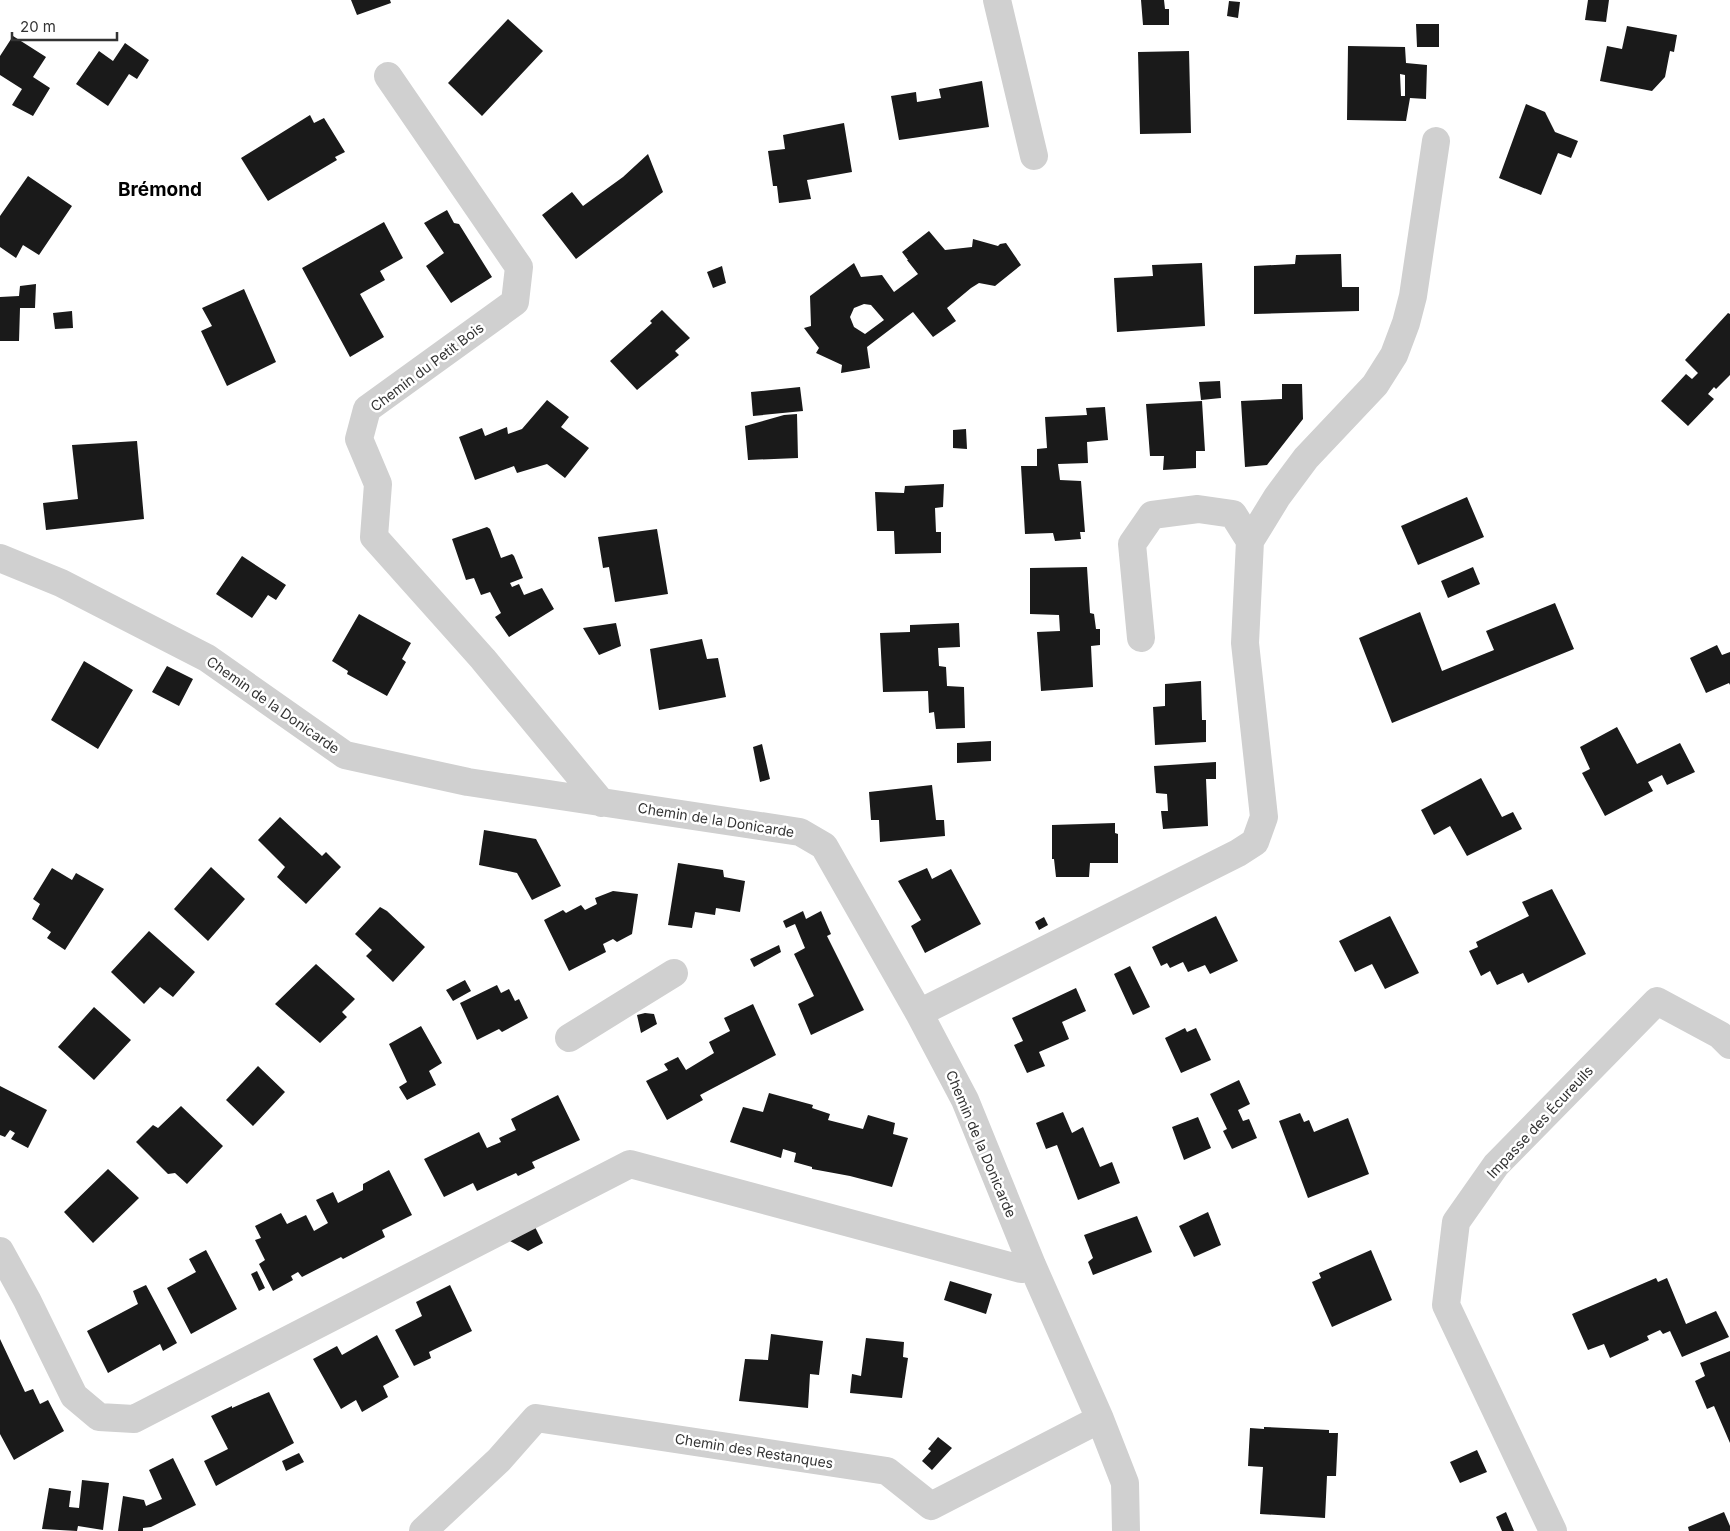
<svg xmlns="http://www.w3.org/2000/svg" width="1730" height="1531" viewBox="0 0 1730 1531" font-family="Inter,sans-serif">
  <rect width="100%" height="100%" fill="#fff"/>
  <path fill="#1a1a1a" fill-rule="evenodd" d="M351,0H390L391,3L357,15Z
    M1141,0H1164L1165,9H1169V25H1143Z
    M1588,0H1609L1606,22L1585,20Z
    M1229,1L1240,2L1238,18L1227,16Z
    M508,19L543,51L482,116L448,83Z
    M1416,24H1439V47H1417Z
    M1627,26L1677,35L1674,52L1670,51L1665,77L1652,91L1600,81L1607,46L1622,49Z
    M13,36L46,57L33,77L50,88L33,116L12,105L22,89L0,75V56Z
    M125,43L149,60L137,79L129,74L108,106L76,84L99,51L113,61Z
    M1348,46L1405,47L1406,63L1427,65L1426,99L1410,98L1406,121L1347,120ZM1400,74L1405,75V96H1401Z
    M1189,51L1191,133L1140,134L1138,52Z
    M982,81L989,127L899,140L891,96L916,92L917,102L941,98L939,89Z
    M1526,104L1545,112L1555,132L1578,141L1571,158L1558,153L1541,195L1499,178Z
    M310,115L314,123L324,118L345,152L335,157L337,160L268,201L241,158Z
    M844,123L852,172L807,180L811,199L779,203L777,186H773L768,151L785,149L783,135Z
    M648,154L663,192L576,259L542,215L572,192L583,206L623,177Z
    M28,176L72,206L39,255L23,245L16,258L0,247V216Z
    M447,210L454,223L459,224L492,277L451,303L426,266L444,253L424,223Z
    M384,222L403,258L380,271L385,280L360,294L384,337L350,357L302,268Z
    M929,231L945,250L972,247L973,239L998,246L1000,244L1006,243L1021,265L995,286L979,283L971,288L947,308L956,321L933,337L913,312L867,347L870,368L841,373L842,365L816,353L819,348L804,328L811,326L810,296L854,263L861,277L882,275L894,292L918,274L907,260H908L902,252ZM864,304L871,305L884,320L865,334L854,327L850,317L854,308Z
    M1341,254L1342,287H1359V311L1254,314V266L1295,264L1296,255Z
    M1202,263L1205,326L1117,332L1114,278L1153,276L1152,265Z
    M722,266L726,283L713,288L707,272Z
    M36,284L35,308H20L19,341H0V297L19,296L20,286Z
    M244,289L276,362L227,386L201,331L212,326L202,308Z
    M662,310L690,338L675,351L679,355L637,390L610,361L652,323L650,321Z
    M72,311L73,328L55,329L53,313Z
    M1728,313L1730,314V375L1716,389L1714,387L1708,394L1714,399L1688,426L1661,401L1686,374L1692,379L1698,373L1685,360Z
    M1220,381L1221,398L1201,400L1199,382Z
    M1282,384H1302L1303,419L1267,465L1245,467L1241,401L1282,399Z
    M800,387L803,411L753,416L751,392Z
    M547,400L569,417L561,427L589,448L565,478L547,464L517,473L514,466L475,480L459,437L482,428L485,436L507,427L508,434L522,429Z
    M1202,401L1205,451H1196V468L1163,470L1164,456H1150L1146,404Z
    M1105,407L1108,440L1087,442L1088,463L1058,464L1060,480L1081,481L1085,532H1080L1081,539L1055,541L1053,533L1025,534L1021,466H1037V449L1047,448L1045,417L1087,415L1086,408Z
    M797,414L798,458L748,460L745,426L784,415Z
    M966,429L967,449L953,448V430Z
    M137,441L144,519L46,530L43,503L78,499L72,445Z
    M944,484L943,507L935,508L936,532H941V553L895,554L894,531H877L875,492L904,493L905,486Z
    M1467,497L1484,537L1418,565L1401,526Z
    M487,527L490,529L501,558L512,554L514,556L523,578L510,583L512,587L519,584L524,595L542,588L554,609L509,637L495,617L501,613L490,592L481,595L474,578L466,580L452,539Z
    M657,529L668,594L615,602L609,567L603,568L598,537Z
    M242,556L286,585L276,600L268,595L252,618L216,594Z
    M1087,567L1090,613L1094,614L1096,629H1100V645L1091,646L1093,687L1041,691L1037,632L1060,631L1059,615L1030,614V568Z
    M1473,567L1480,584L1448,598L1441,581Z
    M1555,603L1574,649L1392,723L1359,638L1420,612L1442,671L1494,650L1486,631Z
    M359,614L411,643L402,659L406,662L387,696L347,674L348,671L332,661Z
    M616,623L621,646L599,655L583,628Z
    M959,623L960,647L938,648L939,666L946,667L947,686L964,687L965,728L936,729L934,712L929,713L928,691L883,692L880,633L910,632V625Z
    M702,639L707,659L718,658L726,697L659,710L650,649Z
    M1717,645L1722,655L1730,652V685L1729,683L1706,693L1690,658Z
    M84,661L133,690L98,749L51,720Z
    M167,666L193,679L179,706L152,692Z
    M1201,681L1202,720H1206V742L1155,745L1153,707L1165,706V684Z
    M1617,727L1637,764L1680,743L1695,772L1667,785L1662,775L1648,782L1653,791L1605,816L1582,773L1590,769L1580,747Z
    M991,741V761L957,763V743Z
    M762,744L770,779L760,782L753,747Z
    M1216,762V779H1206L1208,826L1163,829L1161,811H1168L1167,794L1156,793L1154,766Z
    M1481,778L1502,817L1513,812L1522,829L1467,856L1450,826L1434,835L1421,810Z
    M932,785L936,820H944L945,836L880,842L879,820H871L869,792Z
    M280,817L322,856L326,852L341,867L306,904L277,877L285,867L258,840Z
    M1115,823V833L1118,834V863H1090L1089,877H1056L1054,859H1052V825Z
    M484,830L536,839L561,886L532,900L517,873L479,865Z
    M678,863L723,870L724,877L745,881L740,912L716,908L715,915L695,912L692,928L668,925Z
    M211,867L245,899L208,941L174,909Z
    M52,868L72,880L76,873L104,889L65,950L47,938L51,932L32,919L40,904L33,899Z
    M927,868L932,879L951,869L981,924L925,953L911,926L921,920L898,881Z
    M1552,889L1586,954L1528,983L1523,973L1497,985L1490,971L1481,976L1469,951L1478,947L1476,942L1529,916L1522,902Z
    M613,891L638,894L632,934L617,942L613,939L603,944L606,952L569,971L544,920L563,910L566,913L581,905L585,910L597,904L595,898Z
    M380,907L387,911L425,947L393,982L366,956L372,950L355,934Z
    M803,911L806,919L821,911L831,934L827,936L864,1010L811,1035L798,1004L814,996L794,954L805,948L795,924L786,928L783,921Z
    M1216,916L1238,961L1210,974L1205,965L1188,972L1183,962L1170,968L1167,963L1161,966L1152,947Z
    M1390,916L1419,973L1385,989L1372,964L1355,972L1339,941Z
    M1044,917L1048,925L1039,930L1035,922Z
    M149,931L195,972L173,997L160,987L144,1004L111,972Z
    M779,945L781,952L754,967L750,959Z
    M316,964L355,999L342,1012L347,1017L320,1043L275,1004Z
    M1130,966L1150,1007L1133,1015L1114,974Z
    M465,980L471,991L453,1001L446,990Z
    M497,985L501,993L509,989L515,1001L519,999L528,1018L502,1032L499,1029L477,1040L460,1003Z
    M1076,988L1086,1011L1062,1022L1069,1039L1039,1052L1045,1066L1027,1073L1014,1045L1023,1041L1012,1018Z
    M753,1004L776,1055L700,1095L703,1100L667,1120L646,1081L668,1070L664,1064L678,1057L686,1070L714,1053L709,1042L730,1031L724,1018Z
    M94,1007L131,1040L94,1080L58,1047Z
    M645,1013L654,1014L657,1024L641,1033L637,1015Z
    M421,1026L442,1063L429,1071L436,1085L407,1100L399,1087L407,1082L389,1044Z
    M1185,1028L1187,1032L1196,1028L1211,1060L1181,1073L1165,1038Z
    M258,1066L285,1092L253,1126L226,1100Z
    M1239,1080L1250,1104L1238,1110L1243,1121L1249,1119L1257,1138L1232,1149L1223,1131L1227,1129L1210,1094Z
    M0,1086L47,1110L28,1148L11,1139L15,1133L10,1130L5,1137L0,1135Z
    M769,1093L813,1105L812,1108L830,1114L828,1120L863,1129L868,1115L895,1123L893,1134L908,1138L892,1187L850,1176L812,1169V1167L794,1162L796,1153L783,1149L781,1158L730,1142L743,1107L763,1112Z
    M558,1095L580,1140L532,1162L535,1168L518,1176L516,1173L477,1191L473,1183L444,1197L424,1159L479,1132L487,1148L501,1142L499,1138L516,1130L511,1119Z
    M181,1106L223,1146L187,1184L175,1173L168,1174L136,1142L153,1125L158,1128Z
    M1063,1112L1072,1133L1083,1127L1100,1167L1112,1162L1120,1183L1078,1200L1057,1145L1046,1149L1036,1123Z
    M1300,1113L1304,1122L1309,1120L1314,1132L1348,1118L1369,1174L1308,1198L1279,1121Z
    M1198,1117L1211,1148L1184,1160L1172,1127Z
    M108,1169L139,1198L93,1243L64,1212Z
    M389,1170L412,1215L382,1230L385,1237L343,1259L341,1257L302,1277L298,1272L291,1276L293,1280L273,1291L259,1264L265,1260L255,1240L261,1238L255,1226L281,1213L287,1224L306,1215L314,1231L328,1223L316,1200L333,1192L338,1203L363,1190V1184Z
    M1208,1212L1221,1245L1194,1257L1179,1226Z
    M1137,1216L1152,1252L1093,1275L1088,1262L1093,1258L1084,1235Z
    M535,1227L543,1243L528,1251L510,1241Z
    M206,1250L237,1309L191,1334L167,1288L196,1272L189,1259Z
    M1371,1250L1392,1300L1332,1327L1312,1282L1321,1278L1319,1273Z
    M257,1271L265,1288L259,1291L251,1274Z
    M1656,1278L1658,1282L1667,1278L1686,1324L1716,1311L1729,1337L1682,1357L1670,1331L1663,1334L1660,1330L1647,1336L1649,1340L1610,1358L1604,1344L1588,1350L1572,1314Z
    M950,1281L992,1294L986,1314L944,1300Z
    M146,1285L177,1343L163,1351L160,1344L108,1373L87,1331L138,1304L133,1291Z
    M450,1285L472,1331L429,1352L431,1358L414,1366L395,1330L422,1316L416,1302Z
    M771,1334L823,1341L819,1375L810,1374L808,1408L739,1401L745,1359L768,1360Z
    M377,1335L399,1377L383,1386L388,1397L362,1412L356,1400L341,1409L313,1359L337,1346L342,1355Z
    M866,1338L904,1342L903,1357L908,1358L902,1398L850,1393L852,1374L861,1376Z
    M0,1339L25,1392L33,1389L40,1404L48,1400L64,1431L14,1460L0,1434Z
    M1730,1351V1443L1714,1406L1707,1409L1695,1381L1705,1376L1700,1363Z
    M269,1392L294,1443L216,1486L204,1461L228,1449L211,1416L232,1406V1408Z
    M1264,1427L1329,1430V1433H1338L1336,1476H1327L1325,1518L1260,1514L1263,1467L1248,1466L1250,1428L1264,1429Z
    M938,1437L952,1448L932,1470L922,1461L931,1451L928,1449Z
    M1477,1450L1487,1472L1460,1483L1450,1462Z
    M299,1453L304,1462L286,1471L282,1461Z
    M173,1458L196,1505L151,1527L143,1528V1531H118L123,1496L144,1500L146,1506L162,1499L149,1470Z
    M82,1480L109,1483L103,1530L78,1526L77,1531L42,1529L49,1488L71,1491L69,1507L79,1508Z
    M1506,1512L1514,1531H1502L1496,1517Z
    M1724,1512L1730,1526V1531H1689L1688,1527Z"/>
  <g fill="none" stroke-linecap="round" stroke-linejoin="round">
    <path stroke="#d0d0d0" stroke-width="28" d="M997,0L1034,156
      M388,76L519,267L515,302L367,409L359,439L378,484L374,537L483,659L602,803
      M1250,541L1277,497L1306,458L1375,385L1394,355L1406,323L1413,296L1436,141
      M0,558L61,583L207,658L345,755L468,782L800,832L824,846L919,1013L965,1100L1032,1265L1100,1419L1125,1483L1126,1531
      M919,1013L1238,853L1255,842L1264,817L1245,643L1250,541L1233,514L1198,509L1152,515L1132,544L1141,638
      M569,1038L674,973
      M0,1251L27,1300L74,1396L99,1417L134,1419L630,1164L1021,1269L1032,1265
      M423,1531L499,1460L536,1418L887,1471L931,1506L1100,1419
      M1553,1531L1446,1305L1456,1222L1496,1165L1657,1001L1720,1035L1730,1045"/>
  </g>
  <g text-anchor="middle" stroke-width="5" stroke-linejoin="round" paint-order="stroke">
    <g font-size="14" fill="#333" stroke="#fff">
      <text transform="translate(427 367) rotate(-37)" y="5">Chemin du Petit Bois</text>
      <text transform="translate(273 705) rotate(35)" y="5">Chemin de la Donicarde</text>
      <text transform="translate(716 820) rotate(9)" y="5">Chemin de la Donicarde</text>
      <text transform="translate(1540 1122) rotate(-47)" y="5">Impasse des Écureuils</text>
      <text transform="translate(981 1144) rotate(67)" y="5">Chemin de la Donicarde</text>
      <text transform="translate(754 1451) rotate(9)" y="5">Chemin des Restanques</text>
    </g>
    <g font-size="19" font-weight="bold" fill="#000" stroke="#fff">
      <text x="160" y="196">Brémond</text>
    </g>
  </g>
  <path d="M12 32v8h105v-8" fill="none" stroke="#333333" stroke-width="2.5"/>
  <text x="20" y="32" font-size="15" fill="#333333" stroke="#ffffff" stroke-width="4" paint-order="stroke">20 m</text>
</svg>
